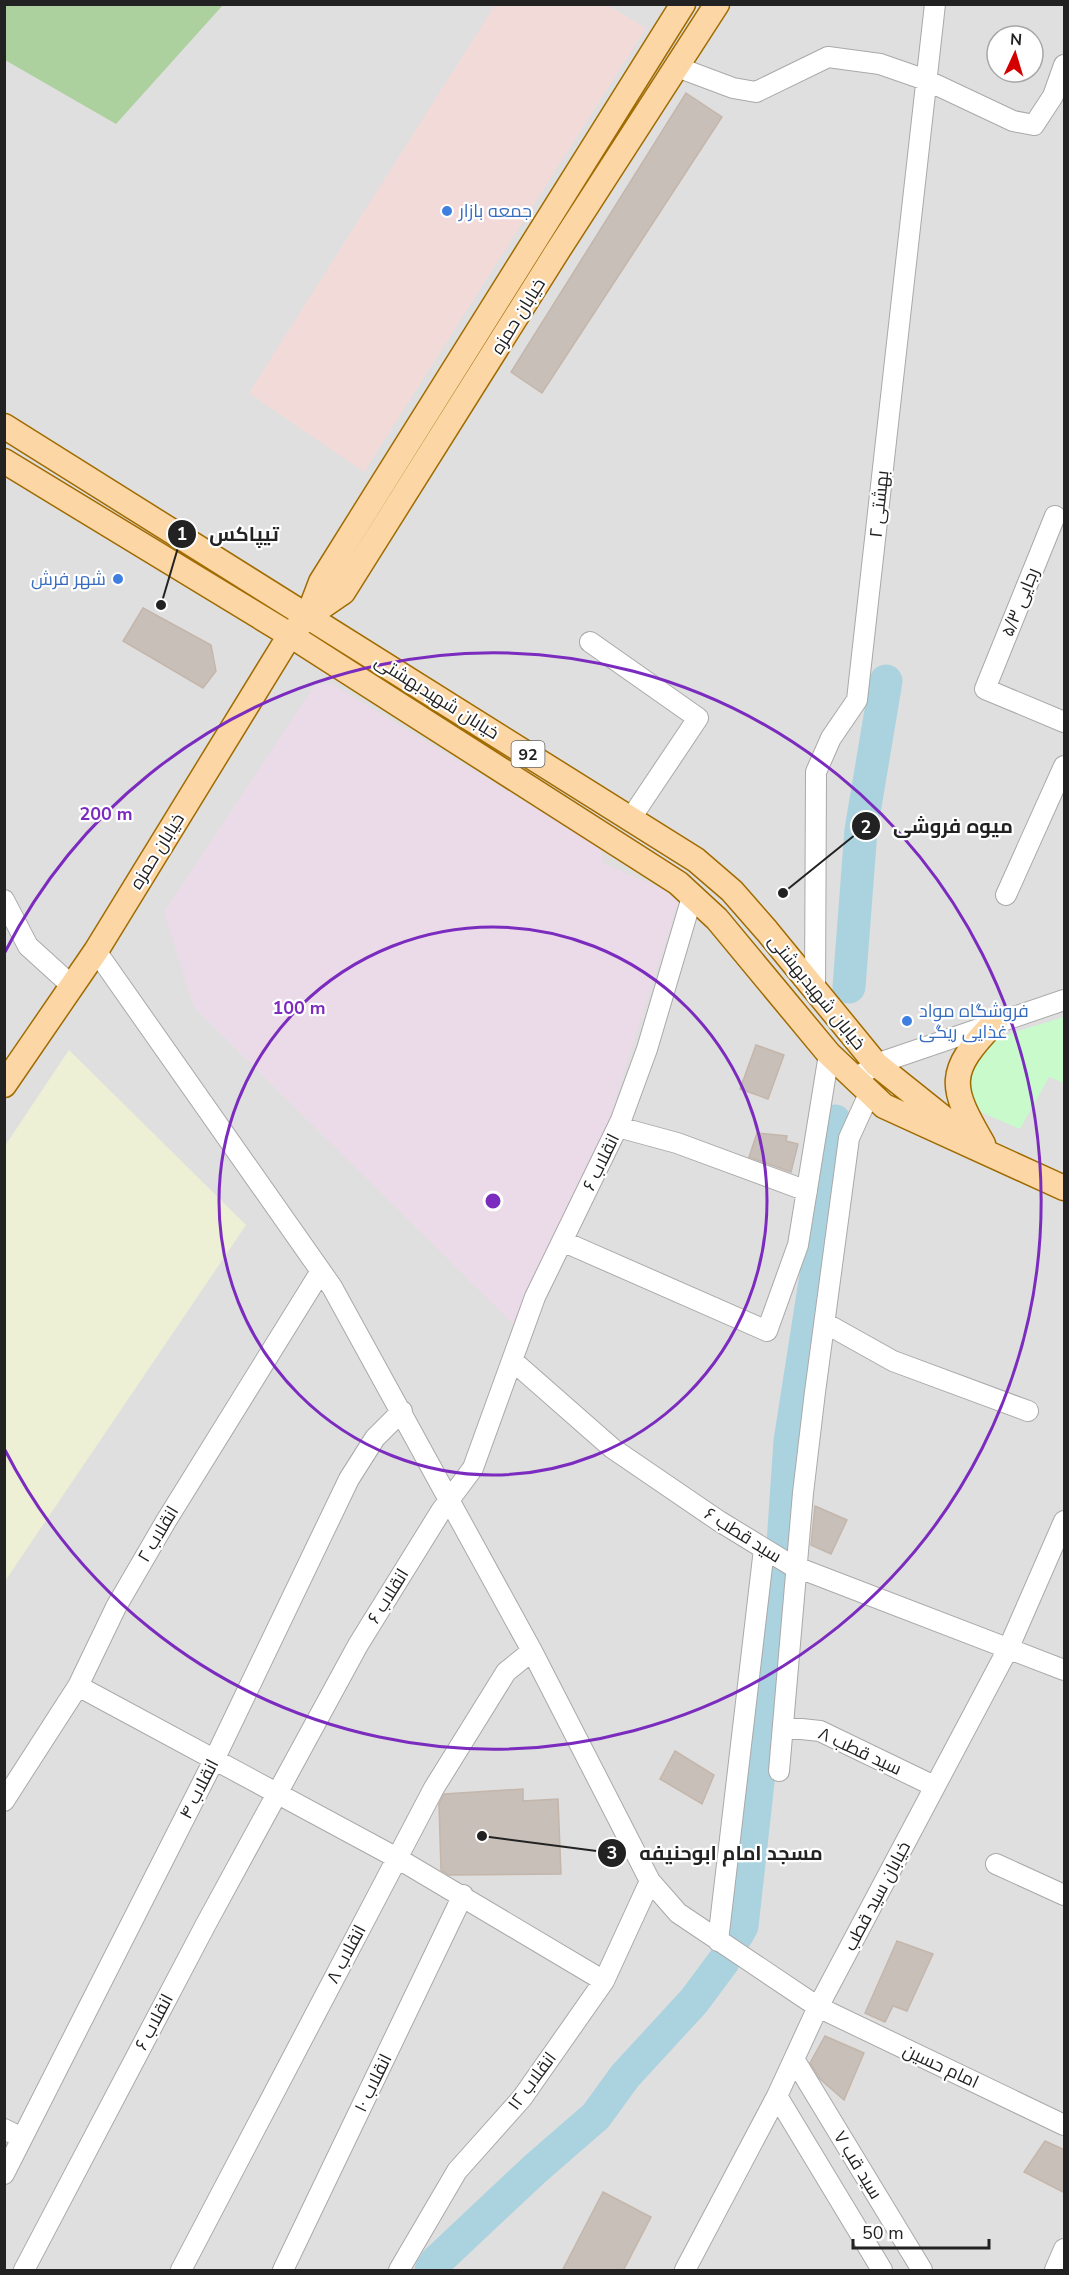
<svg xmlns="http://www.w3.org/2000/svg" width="1069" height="2275" viewBox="0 0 1069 2275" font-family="'Nunito Sans',Cairo,sans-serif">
  <rect width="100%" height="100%" fill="#f2efe9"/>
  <path fill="#e0dfdf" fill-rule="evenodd" d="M5,5H1064V2270H5ZM997,36H1033V72H997Z"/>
  <path fill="#f2dad9" d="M495,5H607L646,28L364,472L249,393Z"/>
  <path fill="#ebdbe8" d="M330,683L601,848L603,863L663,889L678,902L606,1129L516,1327L194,1007L164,912L315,685Z"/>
  <path fill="#eef0d5" d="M69,1050L246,1225L5,1581V1146Z"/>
  <path fill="#add19e" d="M5,4H223V5L116,124L5,60Z"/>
  <path fill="#c8facc" d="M1064,1017V1083L1049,1077L1020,1129L983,1113L972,1101V1067L979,1049L996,1038Z"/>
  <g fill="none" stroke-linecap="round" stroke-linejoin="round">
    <path stroke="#aad3df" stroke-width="33" d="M849,987L861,830L886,681
      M783,1544L790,1441L822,1237L835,1121
      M737,1935L742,1926L781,1576
      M431,2270L436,2262L535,2169L596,2116L625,2076L694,2001L723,1962"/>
  </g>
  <path fill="#c7bfb8" stroke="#c4b6ab" stroke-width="1.5" d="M686,93L722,117L542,393L511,372Z
    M143,608L211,645L216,671L203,688L123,641Z
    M756,1045L784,1055L768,1099L740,1089Z
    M757,1133L787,1136L786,1141L798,1144L791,1172L749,1157Z
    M815,1506L847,1520L831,1554L811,1545Z
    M675,1751L714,1775L702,1804L660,1779Z
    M523,1789V1801L558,1799L561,1874L449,1875L441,1870L439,1804L444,1794Z
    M897,1941L933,1954L907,2011L893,2006L885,2022L865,2013Z
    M825,2036L864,2053L844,2100L820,2079L810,2063Z
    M1045,2141L1065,2150V2193L1024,2172Z
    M603,2192L651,2217L623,2271H562Z"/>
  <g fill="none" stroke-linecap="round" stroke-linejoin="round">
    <defs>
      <path id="minor" d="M677,67L733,88L756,92L828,57L880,64L926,80L1013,121L1034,125L1053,96L1064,65
        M1055,516L985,689L1064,722
        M590,642L698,718L631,818
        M1006,895L1064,766
        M4,900L28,946L72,986
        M96,951L332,1287L532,1651L650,1881L678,1913L818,2007L1064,2125
        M815,993L816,772L831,738L857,700L935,4
        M854,1080L876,1064L1064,1000
        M618,1127L677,1143L807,1191
        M562,1241L767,1331L798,1245L829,1054
        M825,1323L893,1361L1028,1411
        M513,1361L612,1448L719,1521L791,1565L1064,1670
        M78,1686L397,1858L604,1981
        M783,1727L820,1731L934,1786
        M779,1771L803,1493L815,1392L849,1138L869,1094
        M4,1801L78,1686L116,1607L166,1521L321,1271
        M996,1864L1064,1895
        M718,1941L764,1549
        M794,2059L922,2270
        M777,2096L882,2270
        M4,2129L22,2138
        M4,2174L215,1758L349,1479L375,1438L402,1411
        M24,2270L206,1924L358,1645L441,1511L473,1468L535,1297L621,1120L647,1049L692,897
        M181,2270L434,1788L506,1672L532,1651
        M283,2270L463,1895
        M399,2270L457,2171L522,2098L604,1981L650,1881
        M685,2270L777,2096L818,2007L1009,1647L1064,1521
        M1055,2270L1064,2249"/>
      <path id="major" d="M4,426L696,860L732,891L767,931L876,1064L961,1132
        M4,461L290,635L678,883L717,919L829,1054L884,1106L1064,1188
        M308,616L321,582L683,4
        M4,1085L96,951L290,635L308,616L343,592L555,255L717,4
        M983,1144C949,1086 946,1072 995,1022"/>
    </defs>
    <use href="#minor" stroke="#a9a9a9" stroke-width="22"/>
    <use href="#major" stroke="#a06b00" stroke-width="27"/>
    <use href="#minor" stroke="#fff" stroke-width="20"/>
    <use href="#major" stroke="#fcd6a4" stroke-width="24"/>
  </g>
  <g fill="none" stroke="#7b2cbf" stroke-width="3">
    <circle cx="493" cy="1201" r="274"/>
    <path d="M5 952A548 548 0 1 1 5 1450"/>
  </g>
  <g fill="#3f7fe0" stroke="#fff" stroke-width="2">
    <circle cx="447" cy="211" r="6"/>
    <circle cx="118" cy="579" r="6"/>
    <circle cx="907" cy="1021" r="6"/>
  </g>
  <g text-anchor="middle" stroke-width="4.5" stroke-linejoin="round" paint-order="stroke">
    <rect fill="#fff" stroke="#646464" stroke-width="1.5" x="511.5" y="741" width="33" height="26" rx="4.5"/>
    <g font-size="16" font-weight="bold" fill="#222">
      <text x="528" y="760">92</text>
    </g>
    <g font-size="18" fill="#366cbe" stroke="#fff" text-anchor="start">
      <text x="459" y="217">جمعه بازار</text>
      <text x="106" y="585" text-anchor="end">شهر فرش</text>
      <text x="919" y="1017">فروشگاه مواد<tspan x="919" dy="21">غذایی ریگی</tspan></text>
    </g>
    <g font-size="18" fill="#222" stroke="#fff">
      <text transform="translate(518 316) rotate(-58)" y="6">خیابان حمزه</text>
      <text transform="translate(879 504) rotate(-84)" y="6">بهشتی ۲</text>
      <text transform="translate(1020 602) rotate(-68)" y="6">رجایی ۵/۳</text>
      <text transform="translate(437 697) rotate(32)" y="6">خیابان شهیدبهشتی</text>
      <text transform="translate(157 851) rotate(-58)" y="6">خیابان حمزه</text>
      <text transform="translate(817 992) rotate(51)" y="6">خیابان شهیدبهشتی</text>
      <text transform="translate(601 1162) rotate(-64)" y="6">انقلاب ۶</text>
      <text transform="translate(158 1534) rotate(-59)" y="6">انقلاب ۲</text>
      <text transform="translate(743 1535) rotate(32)" y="6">سید قطب ۶</text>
      <text transform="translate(388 1596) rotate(-58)" y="6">انقلاب ۶</text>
      <text transform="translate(860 1751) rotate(25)" y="6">سید قطب ۸</text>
      <text transform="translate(199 1789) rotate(-63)" y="6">انقلاب ۴</text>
      <text transform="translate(877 1896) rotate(-62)" y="6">خیابان سید قطب</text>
      <text transform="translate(346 1954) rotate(-62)" y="6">انقلاب ۸</text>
      <text transform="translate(154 2022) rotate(-62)" y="6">انقلاب ۶</text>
      <text transform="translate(941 2066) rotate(25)" y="6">امام حسین</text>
      <text transform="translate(532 2081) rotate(-53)" y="6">انقلاب ۱۲</text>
      <text transform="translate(373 2083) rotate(-64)" y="6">انقلاب ۱۰</text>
      <text transform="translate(858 2165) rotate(59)" y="6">سید قب ۷</text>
    </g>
  </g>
  <circle cx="493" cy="1201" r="9" fill="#7b2cbf" stroke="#fff" stroke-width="3"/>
  <g font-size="18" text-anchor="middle" font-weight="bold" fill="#7b2cbf" stroke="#fff" stroke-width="4.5" stroke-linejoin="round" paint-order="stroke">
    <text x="106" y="820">200 m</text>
    <text x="299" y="1014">100 m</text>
  </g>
  <path fill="none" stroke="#222" stroke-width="2" d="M161 605L182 534M783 893L866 826M482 1836L612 1853"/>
  <g fill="#222" stroke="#fff" stroke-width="2">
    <circle cx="161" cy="605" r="6"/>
    <circle cx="783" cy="893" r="6"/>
    <circle cx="482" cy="1836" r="6"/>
    <circle cx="182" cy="534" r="15"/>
    <circle cx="866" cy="826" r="15"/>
    <circle cx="612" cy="1853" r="15"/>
  </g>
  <g font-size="18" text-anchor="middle" font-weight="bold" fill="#fff">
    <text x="182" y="540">1</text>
    <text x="866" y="833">2</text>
    <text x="612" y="1859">3</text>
  </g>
  <g font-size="20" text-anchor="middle" font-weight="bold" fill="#222" stroke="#fff" stroke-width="4.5" stroke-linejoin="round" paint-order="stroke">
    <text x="244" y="541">تیپاکس</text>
    <text x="953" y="833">میوه فروشی</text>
    <text x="731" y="1860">مسجد امام ابوحنیفه</text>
  </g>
  <rect width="1069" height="2275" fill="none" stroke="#222222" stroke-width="12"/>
  <g transform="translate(1015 54) rotate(4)"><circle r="28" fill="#ffffff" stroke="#a7a7a7" stroke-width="1.5"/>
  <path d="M0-4.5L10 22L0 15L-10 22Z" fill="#d40000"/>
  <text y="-9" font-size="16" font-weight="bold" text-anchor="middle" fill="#222222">N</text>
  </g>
  <path d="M853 2239v9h136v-9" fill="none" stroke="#222222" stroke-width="3"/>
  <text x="862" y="2239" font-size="18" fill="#222222" stroke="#ffffff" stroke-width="4.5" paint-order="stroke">50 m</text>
</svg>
